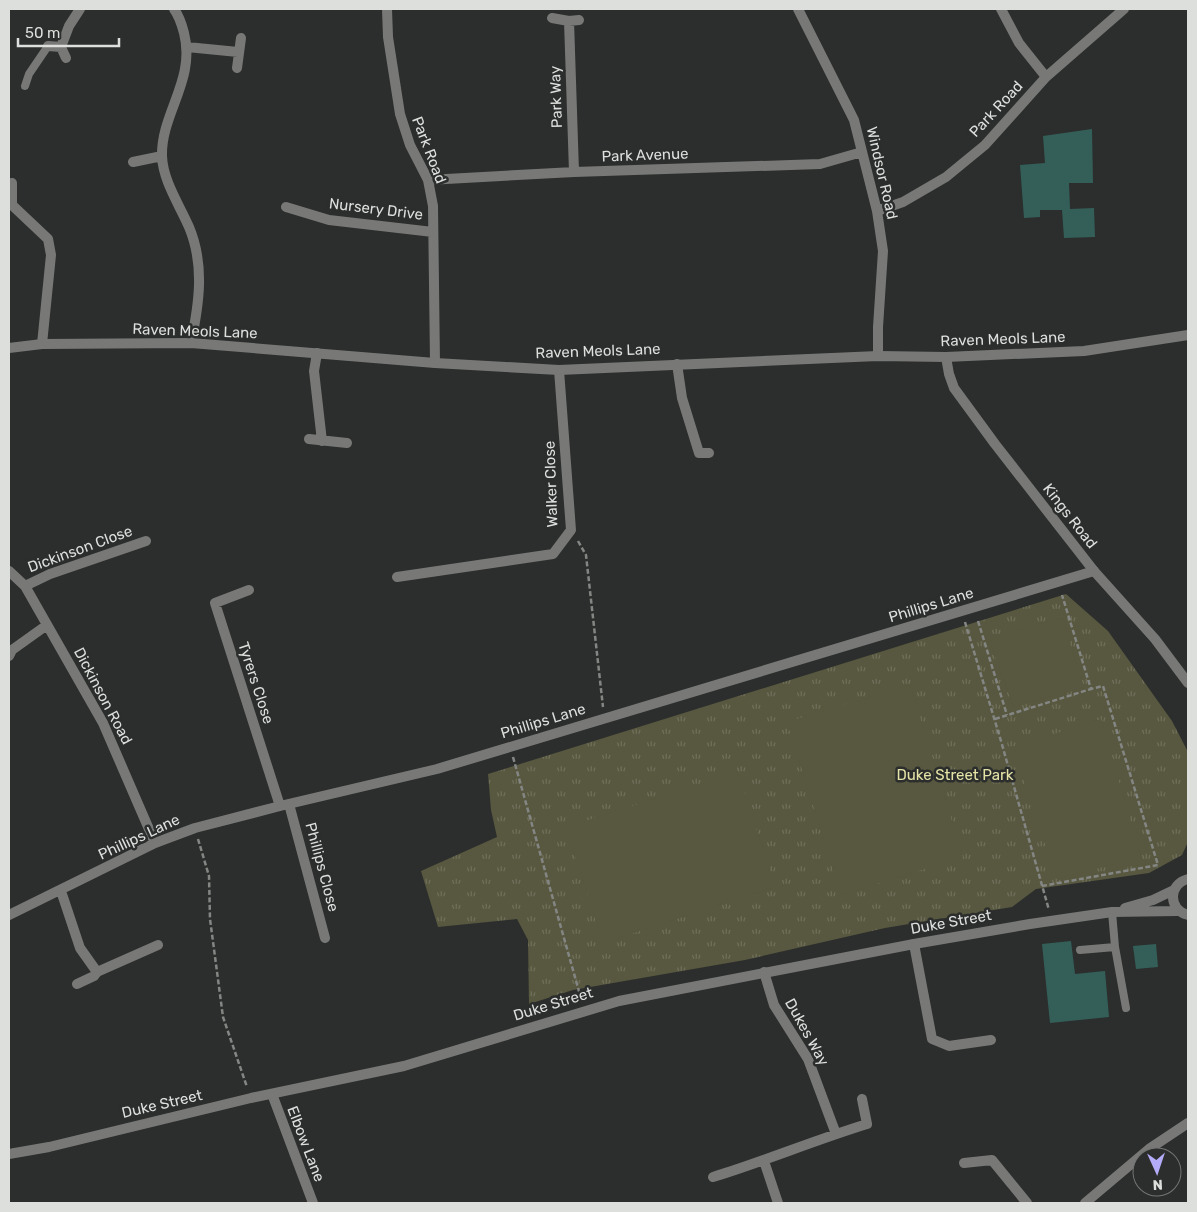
<svg xmlns="http://www.w3.org/2000/svg" width="1197" height="1212" viewBox="0 0 1197 1212" font-family="Rubik,sans-serif">
  <defs>
    <pattern id="park-tufts" width="24" height="20" patternUnits="userSpaceOnUse" patternTransform="scale(1.25)"><rect width="24" height="20" fill="#58573f"/><path d="M3 7l-1-3M5 7V3M7 7l1-3M15 17l-1-3M17 17v-4M19 17l1-3" fill="none" stroke="#706f5a"/></pattern>
  </defs>
  <rect width="100%" height="100%" fill="#2b2e2c"/>
  <path fill="url(#park-tufts)" d="M1066,594L1108,631L1172,721L1188,752V842L1182,855L1149,873L1036,889L1012,907L885,928L745,960L573,990L529,1004L528,940L517,919L438,927L421,871L497,837L491,810L488,774Z"/>
  <path fill="#58573f" d="M1062,618L1084,688L1013,706L991,644L994,637Z
    M910,685L963,857L841,895L787,722Z
    M1101,719L1141,857L1057,879L1013,747Z
    M738,772L775,887L603,943L566,827Z"/>
  <path fill="#345f59" d="M1092,129L1093,183H1069L1070,209L1094,208L1095,237L1064,238L1062,210H1040V217L1024,218L1020,165L1045,163L1043,136Z
    M1071,941L1075,974L1105,971L1109,1017L1050,1023L1042,944Z
    M1156,944L1158,967L1136,969L1133,946Z"/>
  <g fill="none" stroke-linecap="round" stroke-linejoin="round">
    <path stroke="#848684" stroke-width="2.5" stroke-dasharray="5 2.5" stroke-linecap="butt" d="M578,541L586,555L603,707
      M978,621L1007,715
      M965,622L1001,741L1049,910
      M995,719L1091,689L1062,595
      M513,757L582,1002
      M198,839L209,876L210,919L223,1017L247,1087
      M1042,886L1158,865L1103,686L1091,689"/>
    <path stroke="#787977" stroke-width="8" d="M25,86L29,74L48,46
      M1112,912L1115,947L1126,1008
      M1080,950L1115,947"/>
    <path stroke="#787977" stroke-width="10" d="M174,9C179,16 182,25 184,33C196,80 161,113 162,156C163,181 179,204 189,227C205,265 199,304 191,343
      M387,9L388,37L400,114L410,145L428,180L433,206L435,363
      M798,9L854,120L877,211L883,251L878,327V356
      M1001,9L1019,43L1046,77
      M552,18L569,21L579,20
      M569,21L574,172
      M48,46L61,47L66,58
      M61,47L69,26L80,9
      M187,47L238,52
      M237,68L241,38
      M133,162L162,156
      M428,180L574,172L820,164L862,152
      M12,183V205L48,239L51,255L42,344
      M286,207L329,220L433,232
      M877,211L903,202L946,177L985,145L1046,77L1124,9
      M317,353L314,371L322,441
      M677,364L682,398L699,453H709
      M309,439L347,443
      M9,571L25,586L103,723L155,843
      M397,577L553,554L571,530L559,370
      M25,586L50,574L146,541
      M249,590L215,603L280,806
      M9,656L12,650L47,625
      M289,804L325,938
      M61,891L80,948L97,972
      M9,915L155,843L195,828L280,806L437,769L1094,571
      M914,944L932,1039L949,1046L991,1040
      M764,972L774,1005L808,1059L836,1134
      M77,984L94,976L97,972L158,945
      M272,1094L313,1203
      M764,1161L778,1203
      M964,1163L992,1160L1027,1203
      M713,1177C765,1161 815,1140 867,1124L862,1099"/>
    <path stroke="#787977" stroke-width="10" d="M9,348L42,344L191,343L435,363L559,370L878,356L946,357L1084,351L1188,335
      M946,357L949,374L954,388L995,444L1094,571L1155,639L1188,683
      M1188,879C1168,884 1168,910 1188,915
      M1125,908L1153,900L1174,890
      M9,1154L49,1147L251,1098L404,1066L619,1001L914,944L1030,924L1112,912L1178,911
      M1085,1203L1149,1149L1188,1123"/>
  </g>
  <g text-anchor="middle" stroke-width="5" stroke-linejoin="round" paint-order="stroke">
    <g font-size="15" fill="#dddfdd" stroke="#2b2e2c">
      <text transform="translate(556 97) rotate(-92)" y="5">Park Way</text>
      <text transform="translate(996 109) rotate(-47)" y="5">Park Road</text>
      <text transform="translate(429 150) rotate(69)" y="5">Park Road</text>
      <text transform="translate(645 155) rotate(-2)" y="5">Park Avenue</text>
      <text transform="translate(882 173) rotate(77)" y="5">Windsor Road</text>
      <text transform="translate(376 209) rotate(7)" y="5">Nursery Drive</text>
      <text transform="translate(195 331) rotate(2)" y="5">Raven Meols Lane</text>
      <text transform="translate(1003 339) rotate(-2)" y="5">Raven Meols Lane</text>
      <text transform="translate(598 351) rotate(-2)" y="5">Raven Meols Lane</text>
      <text transform="translate(551 484) rotate(-92)" y="5">Walker Close</text>
      <text transform="translate(1070 516) rotate(52)" y="5">Kings Road</text>
      <text transform="translate(80 549) rotate(-20)" y="5">Dickinson Close</text>
      <text transform="translate(931 605) rotate(-17)" y="5">Phillips Lane</text>
      <text transform="translate(256 683) rotate(72)" y="5">Tyrers Close</text>
      <text transform="translate(103 696) rotate(62)" y="5">Dickinson Road</text>
      <text transform="translate(543 721) rotate(-17)" y="5">Phillips Lane</text>
      <text transform="translate(139 837) rotate(-25)" y="5">Phillips Lane</text>
      <text transform="translate(322 867) rotate(75)" y="5">Phillips Close</text>
      <text transform="translate(951 922) rotate(-10)" y="5">Duke Street</text>
      <text transform="translate(553 1004) rotate(-17)" y="5">Duke Street</text>
      <text transform="translate(807 1032) rotate(61)" y="5">Dukes Way</text>
      <text transform="translate(162 1104) rotate(-13)" y="5">Duke Street</text>
      <text transform="translate(306 1144) rotate(69)" y="5">Elbow Lane</text>
    </g>
    <g font-size="15" fill="#e5e3a6" stroke="#2b2e2c">
      <text x="955" y="780">Duke Street Park</text>
    </g>
  </g>
  <rect width="1197" height="1212" fill="none" stroke="#dddfdd" stroke-width="20"/>
  <g transform="translate(1157 1172) rotate(177)"><circle r="24" fill="#2b2e2c" stroke="#727573"/>
  <path d="M0-4L9 19L0 12L-9 19Z" fill="#b4acf9"/>
  <text y="-8" font-size="14" font-weight="bold" text-anchor="middle" fill="#dddfdd">N</text>
  </g>
  <path d="M18 38v8h101v-8" fill="none" stroke="#dddfdd" stroke-width="2.5"/>
  <text x="25" y="38" font-size="15" fill="#dddfdd" stroke="#2b2e2c" stroke-width="4" paint-order="stroke">50 m</text>
</svg>
